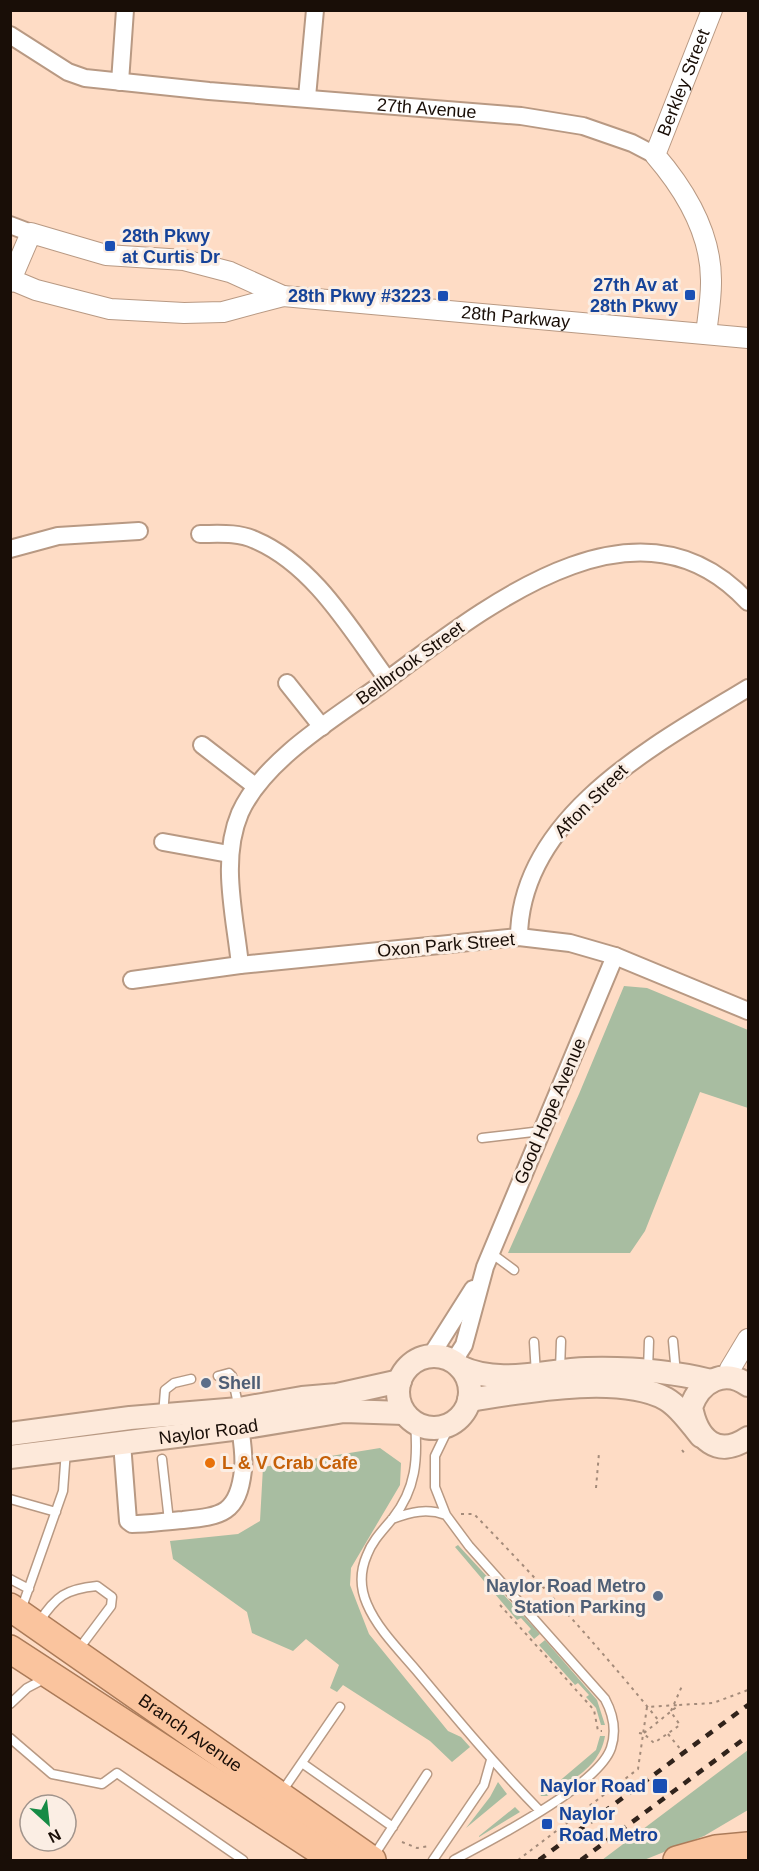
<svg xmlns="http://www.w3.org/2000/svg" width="759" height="1871" viewBox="0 0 759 1871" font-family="Helvetica,sans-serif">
  <rect width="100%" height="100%" fill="#fedcc5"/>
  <path fill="#a8bda1" d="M624,986L647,988L748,1030V1108L700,1092L645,1231L630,1253H508L579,1094Z
    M380,1448L401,1463L400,1485L351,1568L350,1585L369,1634L448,1731L461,1737L470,1747L452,1762L430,1741L343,1685L337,1692L330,1688L339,1665L306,1639L293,1651L252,1633L247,1612L173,1559L170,1541L238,1534L260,1521L263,1467Z
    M458,1545L540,1634L534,1639L528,1632L531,1629L521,1618L517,1620L455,1547Z
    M545,1640L597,1700L605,1725H601L596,1708L586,1697L589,1695L578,1683L575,1685L539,1645Z
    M600,1736H605C600,1767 572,1780 547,1796H541L539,1792L544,1786L550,1789L596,1750Z
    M748,1750V1810L704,1836L644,1860H602Z
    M498,1782L507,1794L466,1828L490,1797Z
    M515,1807L520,1812L479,1837V1836Z"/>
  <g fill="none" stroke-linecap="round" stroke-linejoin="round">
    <defs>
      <path id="service" d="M482,1138L541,1131
        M491,1253L514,1270
        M534,1342L536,1374
        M560,1370L561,1341
        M648,1370L649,1341
        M673,1372L675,1363L673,1341
        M218,1376L229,1373L232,1376L239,1409
        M163,1415L165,1390L174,1383L191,1379
        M415,1423C418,1459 416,1489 393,1518C383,1530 372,1541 367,1555C360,1571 360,1588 367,1604C377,1628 399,1650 416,1670C456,1718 496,1766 540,1811
        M450,1425L435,1456V1487L446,1515L469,1546L605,1699C613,1714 617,1730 611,1748C598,1786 491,1840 454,1860
        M162,1459L169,1521
        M10,1499L56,1512
        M392,1519C411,1512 427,1508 446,1515
        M10,1579L29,1589
        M21,1610L63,1491L66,1450
        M39,1622C56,1596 66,1589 97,1586L112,1597L111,1606L78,1650
        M10,1704L27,1688L46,1678
        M10,1738L52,1774L102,1784L117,1773L243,1860
        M302,1763L393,1827
        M281,1793L340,1707
        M373,1857L427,1774
        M433,1860L484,1785L491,1760"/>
      <g id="minor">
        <path id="s1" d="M10,35L68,72L85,78L209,91L521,116L583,126L632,143L655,155"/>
        <path d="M120,82L125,10"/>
        <path d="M307,97L315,10"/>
        <path d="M10,225L31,233"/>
        <path d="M200,534C218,534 238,532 255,540C314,565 351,630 387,679"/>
        <path d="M10,549L58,536L139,531"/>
        <path d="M287,683L322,727"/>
        <path d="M202,745L255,786"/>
        <path d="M163,842L229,854"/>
        <path d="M519,937C520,815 658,743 748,688"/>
        <path d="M240,965C235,916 220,860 240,813C264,760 333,719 379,686C478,613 635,480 748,602"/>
        <path d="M132,980L240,965L519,937L570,943L615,956L748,1011"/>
        <path d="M430,1357L473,1289"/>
        <path d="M453,1362L464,1345L485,1267L615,956"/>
        <path d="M122,1443L128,1521L132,1524C149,1524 166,1521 183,1520C222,1516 238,1514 243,1470C245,1454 241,1436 239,1419"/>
      </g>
      <g id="tertiary">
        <path d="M12,280L36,290L110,309L184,313L223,312L283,296"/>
        <path id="s2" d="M10,282L31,233L106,255L184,260L230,272L283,296L748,338"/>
        <path id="s3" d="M706,334C708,317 711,300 711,283C712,234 686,191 655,155L712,10"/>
        <path d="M730,1377V1369L748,1339"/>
      </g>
      <g id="secondary">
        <circle cx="434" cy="1392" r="36"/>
        <path d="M460,1367C500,1386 545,1370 587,1369C628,1368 671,1371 711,1381"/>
        <path d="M748,1385C725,1368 700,1381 691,1407C697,1439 717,1459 748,1438"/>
        <path d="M469,1400C521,1392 619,1373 666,1399C680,1407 691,1424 701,1436"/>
        <path d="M10,1434L130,1418L239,1409L302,1398L337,1395L400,1381"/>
        <path id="s4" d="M10,1457L240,1428L344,1411L404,1413"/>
      </g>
      <g id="trunk">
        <path id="s5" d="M10,1607L372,1860"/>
        <path d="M10,1649L334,1860"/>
        <path d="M677,1860L716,1849L748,1846"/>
      </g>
    </defs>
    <use href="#service" stroke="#b89983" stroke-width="11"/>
    <use href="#minor" stroke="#b89983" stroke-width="20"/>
    <use href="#tertiary" stroke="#b89983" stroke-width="22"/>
    <use href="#secondary" stroke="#b89983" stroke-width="26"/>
    <use href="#trunk" stroke="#ab7b59" stroke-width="30"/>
    <path stroke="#a48b7a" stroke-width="2" stroke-dasharray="3 4.5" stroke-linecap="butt" d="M682,1450L685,1454
      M596,1488L599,1453
      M461,1514H474C538,1580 601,1649 659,1721
      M500,1605L594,1710L598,1731H602
      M671,1711L682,1686
      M639,1733L644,1734L654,1743L680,1725L671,1712
      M644,1733L679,1705L713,1703L748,1690
      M668,1734L686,1756
      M402,1842L417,1848L430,1846
      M518,1860L638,1769L647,1707L679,1705"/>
    <use href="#service" stroke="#fff" stroke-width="8"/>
    <use href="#minor" stroke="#fff" stroke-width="16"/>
    <use href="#tertiary" stroke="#fff" stroke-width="20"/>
    <use href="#secondary" stroke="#fde9da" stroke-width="22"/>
    <use href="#trunk" stroke="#fac49e" stroke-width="27"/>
    <path stroke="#31231b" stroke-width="4.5" stroke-dasharray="8 8" stroke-linecap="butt" d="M539,1860L748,1705
      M581,1860L748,1736"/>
  </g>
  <g fill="#1a4fb4" stroke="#fbeee4" stroke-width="2">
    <rect x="104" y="240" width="12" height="12" rx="3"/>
    <rect x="684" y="289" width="12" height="12" rx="3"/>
    <rect x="437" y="290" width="12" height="12" rx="3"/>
    <rect x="652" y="1778" width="16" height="16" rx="3"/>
    <rect x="541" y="1818" width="12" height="12" rx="3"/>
  </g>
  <g fill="#5c6f8a" stroke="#fbeee4" stroke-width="2">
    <circle cx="206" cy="1383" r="6"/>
    <circle cx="658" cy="1596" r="6"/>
  </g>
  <circle fill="#e8710a" stroke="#fbeee4" stroke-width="2" cx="210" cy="1463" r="6"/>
  <g text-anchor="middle" stroke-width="6" stroke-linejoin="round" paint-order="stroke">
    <g font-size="18" fill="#190e07" stroke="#fbeee4">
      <text dy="6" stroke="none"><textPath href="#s3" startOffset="272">Berkley Street</textPath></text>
      <text dy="6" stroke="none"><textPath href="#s1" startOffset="430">27th Avenue</textPath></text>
      <text dy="6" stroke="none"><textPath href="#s2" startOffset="549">28th Parkway</textPath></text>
      <text transform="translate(410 663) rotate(-36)" y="6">Bellbrook Street</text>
      <text transform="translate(591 801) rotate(-45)" y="6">Afton Street</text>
      <text transform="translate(446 945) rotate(-5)" y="6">Oxon Park Street</text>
      <text transform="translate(550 1111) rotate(-67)" y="6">Good Hope Avenue</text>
      <text dy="6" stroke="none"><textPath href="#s4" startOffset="200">Naylor Road</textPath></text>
      <text dy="6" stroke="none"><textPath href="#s5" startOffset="220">Branch Avenue</textPath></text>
    </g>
    <g font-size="18" font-weight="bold" fill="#164399" stroke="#fbeee4" text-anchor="end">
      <text x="122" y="242" text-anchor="start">28th Pkwy<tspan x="122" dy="21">at Curtis Dr</tspan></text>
      <text x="678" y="291">27th Av at<tspan x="678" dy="21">28th Pkwy</tspan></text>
      <text x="431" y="302">28th Pkwy #3223</text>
      <text x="646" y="1792">Naylor Road</text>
      <text x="559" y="1820" text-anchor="start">Naylor<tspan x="559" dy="21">Road Metro</tspan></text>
    </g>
    <g font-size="18" font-weight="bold" fill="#4e5e75" stroke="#fbeee4" text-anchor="start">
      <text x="218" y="1389">Shell</text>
      <text x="646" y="1592" text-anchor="end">Naylor Road Metro<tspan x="646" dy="21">Station Parking</tspan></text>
    </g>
    <g font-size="18" font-weight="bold" fill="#c56008" stroke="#fbeee4" text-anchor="start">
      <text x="222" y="1469">L &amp; V Crab Cafe</text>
    </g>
  </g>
  <rect width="759" height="1871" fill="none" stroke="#190e07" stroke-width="24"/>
  <g transform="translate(48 1823) rotate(153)"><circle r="28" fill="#fbeee4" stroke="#a1948c" stroke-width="1.5"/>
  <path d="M0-4.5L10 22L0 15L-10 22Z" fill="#168b45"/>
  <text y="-9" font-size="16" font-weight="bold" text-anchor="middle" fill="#190e07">N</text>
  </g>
</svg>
